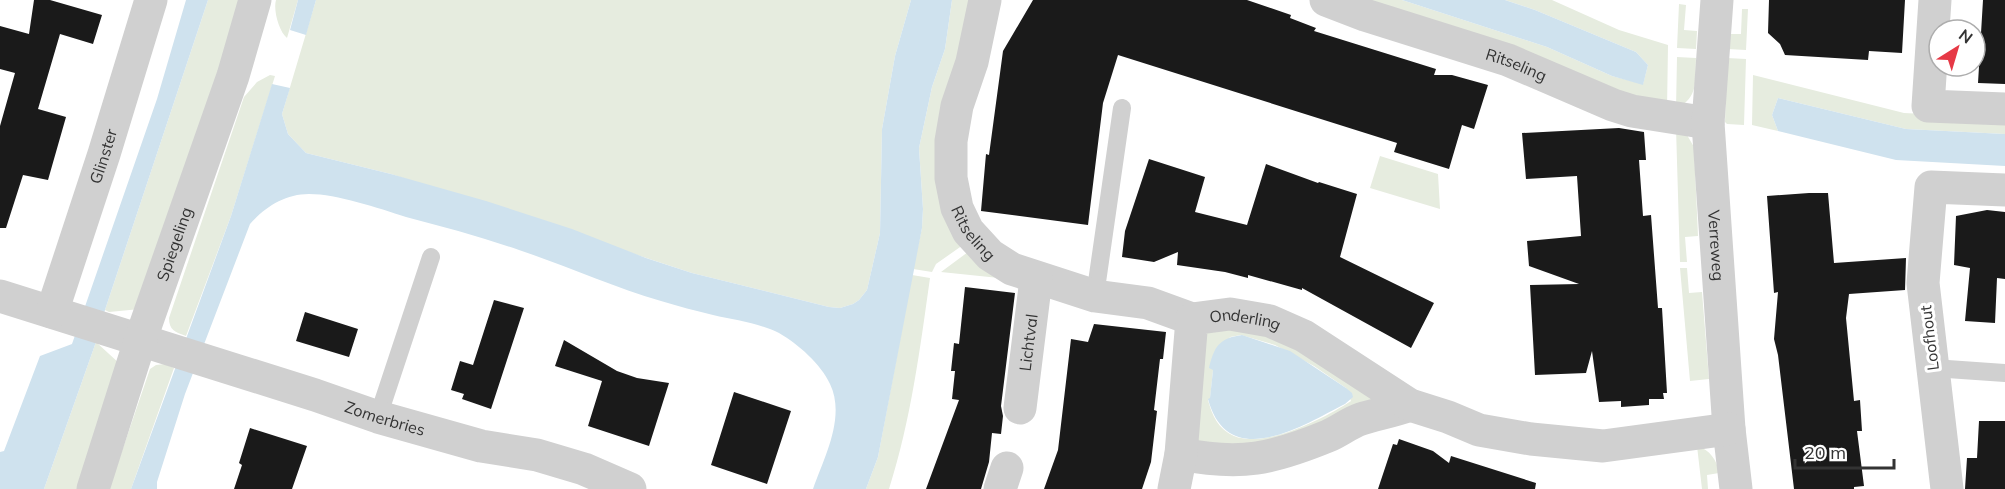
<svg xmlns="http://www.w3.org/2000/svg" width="2005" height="489" viewBox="0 0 2005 489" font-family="Mulish,sans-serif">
  <rect width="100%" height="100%" fill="#fff"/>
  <path fill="#e6ecdf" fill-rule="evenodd" d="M208,0H243L140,309L109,312L105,310Z
    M276,0H298L287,38C279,32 273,10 276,0Z
    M316,0H911L895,56L882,129L880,233L867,290L859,300L853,304L840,308L829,307L692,273L391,174L306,153L288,134L282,114Z
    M952,0H971L963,245L936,264L932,272L913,269L922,228L923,209L919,148L932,87L945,49Z
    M1354,0H1402L1547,47L1612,76L1643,84L1648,65L1636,52L1535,10L1505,0H1552L1619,30L1668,45L1667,110Z
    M1679,4L1686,5L1684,30L1697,31L1696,49L1677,48Z
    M1742,9H1748L1746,50L1727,49L1728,34H1741Z
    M1677,57L1696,58C1695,81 1699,97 1676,109Z
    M1727,58L1746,59L1744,125L1727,124L1725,122Z
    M270,75L275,76L231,216L186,336C175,332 169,330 169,318L244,97L257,82Z
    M1753,75L1904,113L2005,118V134L1906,129L1778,98L1772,115L1778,131L1752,125Z
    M1676,128L1687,135L1694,147L1698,236L1685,237L1687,262H1680Z
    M1380,156L1438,174L1440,209L1370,188Z
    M968,252L999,278L941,272Z
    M1680,268H1687L1689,293L1702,292L1709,379L1690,381Z
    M912,275L930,278C920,349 911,420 889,489H866L878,457Z
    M1218,324L1277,333L1388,400L1253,447L1196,441L1200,347L1208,331ZM1241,335L1275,345L1314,366L1346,388L1351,401C1325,418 1265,449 1234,436C1218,429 1212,415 1208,400L1210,399L1213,370L1230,337Z
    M96,342L120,364L78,489H44Z
    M165,364L174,368L131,489H109L150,369L156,365Z
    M1697,446C1710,450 1717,460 1719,473L1707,475L1708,489H1702Z"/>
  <path fill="#cfe2ee" d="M186,0H208L105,310L96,342L44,489H0V452L4,451L40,356L72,344L157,99Z
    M298,0H316L306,35L290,30Z
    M911,0H952L945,49L932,87L919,148L923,209L922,228L878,457L866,489H813C824,458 846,417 830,384C821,364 798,344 779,333C759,323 735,320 713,315C696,311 678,306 661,301C613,287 567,266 519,250C482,237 444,227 406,217C378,208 337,194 309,194C285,194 265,207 250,224L185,394L157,482V489H131L231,216L272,84L290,88L282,114L288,134L306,153L391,174L486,201L572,229L646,258L692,273L829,307L840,308L853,304L859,300L867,290L880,233L882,129L895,56Z
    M1402,0H1505L1535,10L1636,52L1648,65L1643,85L1612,76L1547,47Z
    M1778,98L1906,129L2005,134V166L1896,160L1778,131L1772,115Z
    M1242,335L1290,351L1346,388L1352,393L1353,397L1345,404C1302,426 1228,473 1208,399L1210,398L1213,370L1209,368C1214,347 1219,338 1242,335Z"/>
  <path fill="#1a1a1a" d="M34,0H50L102,15L93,44L60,34L38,109L66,117L48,180L23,175L6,228H0V126L15,73L0,69V26L29,34Z
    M1033,0H1247L1291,15L1290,18L1316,28L1314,31L1436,69L1434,75H1452L1488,85L1474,129L1462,125L1449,169L1394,152L1397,143L1118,55L1103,103L1088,225L981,211L986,154L989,155L1003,51Z
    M1769,0H1905L1902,53L1869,51L1868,60L1785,55L1780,44L1768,33Z
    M1983,0H2005V84L1978,83Z
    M1619,128L1644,132L1646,160H1639L1643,216L1651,215L1658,308H1662L1667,393H1663L1664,399H1649V405L1621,407V401L1599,402L1592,351L1586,373L1535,375L1530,285L1579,284L1529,266L1527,241L1581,236L1577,176L1526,179L1522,133Z
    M1149,159L1205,177L1195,212L1247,225L1266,164L1318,183L1319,182L1357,194L1340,257L1434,303L1411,348L1302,288V290L1248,275V278L1225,272L1177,265L1178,252L1154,262L1122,257L1125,231Z
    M1809,193H1828L1834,263L1906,258L1905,290L1849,294L1846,318L1854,401L1860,400L1862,431H1857L1864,486L1854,487V489H1794L1778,355L1774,339L1778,292L1774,293L1767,196Z
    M1987,210L2005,212V279L1997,278L1995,323L1965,321L1970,268L1954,265L1956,216Z
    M965,287L1015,293L1001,406L1003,416L1001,434L992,433L989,462L981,489H926L959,400L952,399L955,371H951L954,343L959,344Z
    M494,300L524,308L491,409L462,399L464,394L451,390L460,361L473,365Z
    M305,312L358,329L349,357L296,341Z
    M1094,324L1166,332L1163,359H1160L1154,410L1157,411L1151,462L1142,489H1044L1058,450L1071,339L1088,342Z
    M564,340L617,371L637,378L669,383L649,446L588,426L602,381L555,366Z
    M734,392L791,411L767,484L711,465Z
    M1979,421H2005V489H1965L1967,458H1977Z
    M250,428L307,446L292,489H234L242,465L239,463Z
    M1399,439L1433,451L1449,463L1451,456L1536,483L1535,489H1378L1393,444L1397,445Z"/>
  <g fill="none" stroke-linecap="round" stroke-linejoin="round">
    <path stroke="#d0d0d0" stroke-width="18" d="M1095,296L1122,108
      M1933,368L2005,373
      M378,417L431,257"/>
    <g stroke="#d0d0d0" stroke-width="33">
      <path id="s1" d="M985,0L972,62L957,106L951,141V178L957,208L968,231L990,255L1012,269L1095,296L1148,303L1192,319"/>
      <path id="s2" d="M1326,0L1365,15L1508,60L1613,105L1632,111L1708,123"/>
      <path id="s3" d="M1717,0L1708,123L1729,429L1736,489"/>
      <path d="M1935,0L1928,106L2005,109"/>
      <path id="s4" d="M0,296L315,395L378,417L481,446L537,455L584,469L630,489"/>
      <path id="s5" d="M52,312L104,154L151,0"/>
      <path id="s6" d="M1020,408L1036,279"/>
      <path d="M1181,454C1241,466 1272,459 1328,436C1340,431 1349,423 1361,419C1377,414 1394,411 1410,405"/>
      <path id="s7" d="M93,489L140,341L233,76L255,0"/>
      <path d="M1000,489L1007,468"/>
      <path id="s8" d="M1174,489L1181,454L1192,319L1230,314L1270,321L1304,336L1410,405L1448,417L1479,430L1531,439L1603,446L1729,429"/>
      <path d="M1947,489L1923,283L1931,187L2005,190"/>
    </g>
  </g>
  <g text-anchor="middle" stroke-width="6" stroke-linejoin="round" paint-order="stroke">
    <g font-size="16" fill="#333" stroke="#fff">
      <text dy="6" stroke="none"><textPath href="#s2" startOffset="201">Ritseling</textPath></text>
      <text dy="6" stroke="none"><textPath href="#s5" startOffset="164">Glinster</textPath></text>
      <text dy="6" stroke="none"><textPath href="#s1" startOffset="243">Ritseling</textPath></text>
      <text dy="6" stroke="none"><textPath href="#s7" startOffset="258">Spiegeling</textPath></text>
      <text dy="6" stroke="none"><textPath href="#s3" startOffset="246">Verreweg</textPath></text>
      <text dy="6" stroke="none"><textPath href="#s8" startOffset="225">Onderling</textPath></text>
      <text transform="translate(1929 338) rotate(-97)" y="6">Loofhout</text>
      <text dy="6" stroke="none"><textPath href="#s6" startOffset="66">Lichtval</textPath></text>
      <text dy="6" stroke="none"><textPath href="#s4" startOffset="404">Zomerbries</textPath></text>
    </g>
  </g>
  <g transform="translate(1957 48) rotate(37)"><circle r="28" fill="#ffffff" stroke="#adadad" stroke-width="1.5"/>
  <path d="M0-4.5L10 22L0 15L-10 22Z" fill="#e63946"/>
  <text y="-9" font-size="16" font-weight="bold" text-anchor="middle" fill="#333333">N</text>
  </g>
  <path d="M1795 459v9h99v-9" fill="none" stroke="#333333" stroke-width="3"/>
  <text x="1804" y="459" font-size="18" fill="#333333" stroke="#ffffff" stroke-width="4.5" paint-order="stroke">20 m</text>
</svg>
